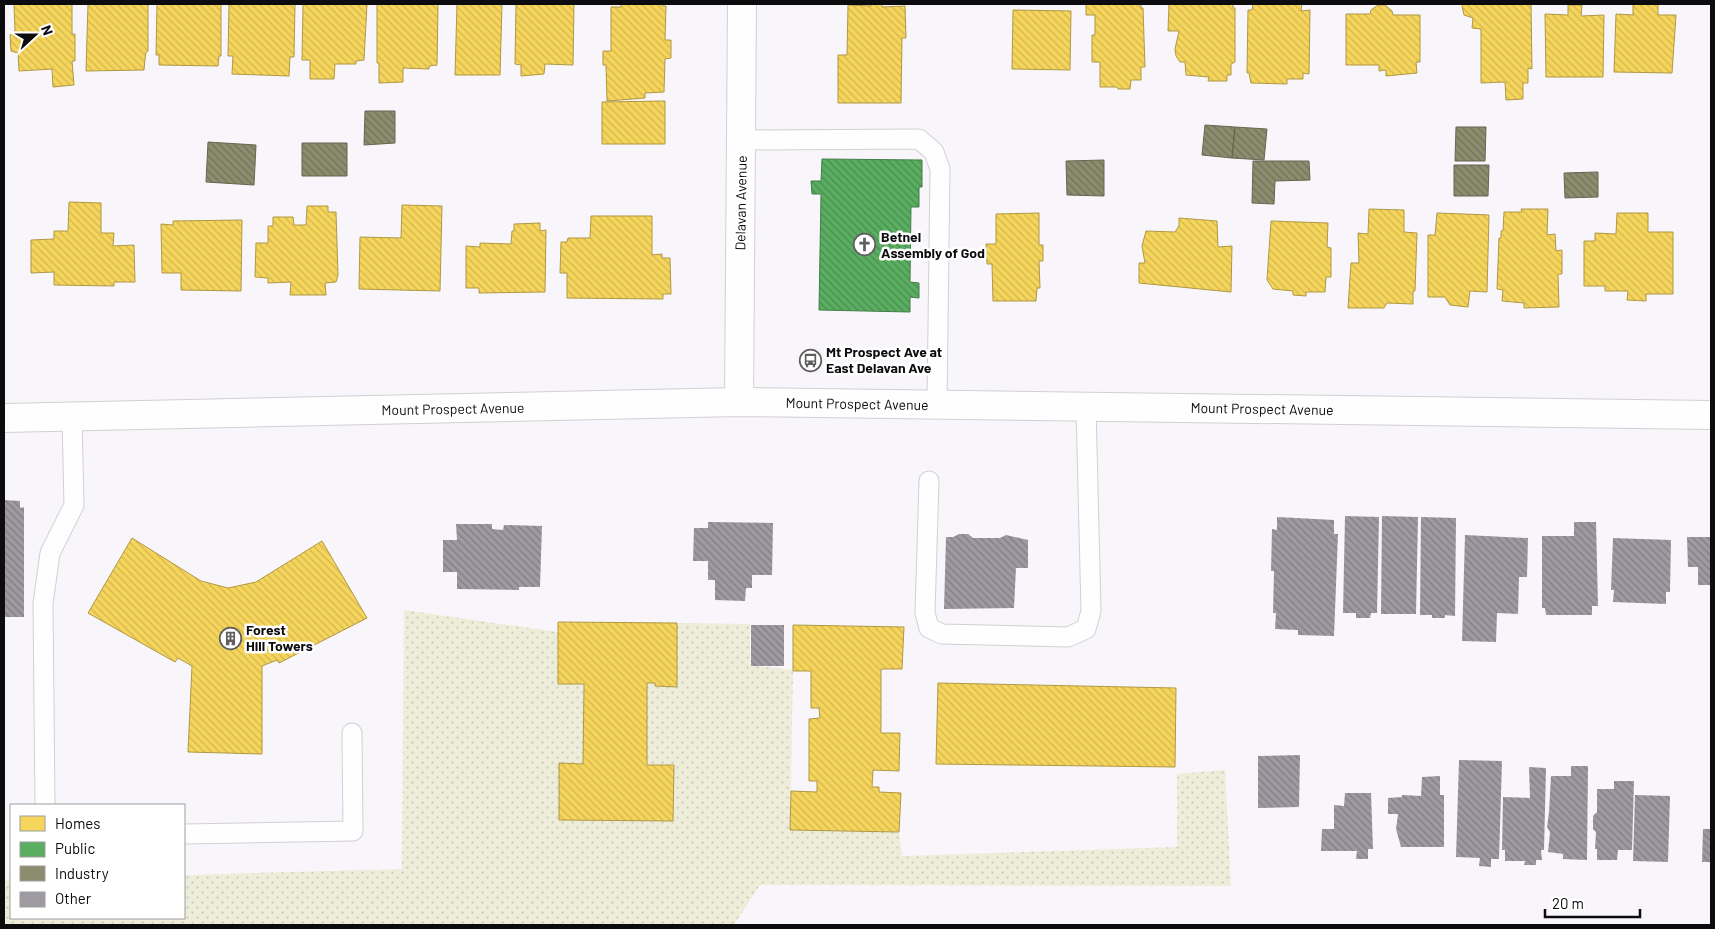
<svg xmlns="http://www.w3.org/2000/svg" width="1715" height="929" viewBox="0 0 1715 929" font-family="Barlow,sans-serif">
  <defs>
    <pattern id="green-dots" width="8" height="8" patternUnits="userSpaceOnUse" patternTransform="scale(1.25)"><rect width="8" height="8" fill="#eeedda"/><path d="M2 2h.1M6 6h.1" fill="none" stroke="#cbcaba" stroke-width="1.8" stroke-linecap="round"/></pattern>
    <pattern id="homes-back-hatch" width="6" height="6" patternUnits="userSpaceOnUse" patternTransform="scale(1.25)"><rect width="6" height="6" fill="#f6d55c"/><path d="M-1 5l2 2M0 0l6 6M5-1l2 2" fill="none" stroke="#d2b64f"/></pattern>
    <pattern id="public-back-hatch" width="6" height="6" patternUnits="userSpaceOnUse" patternTransform="scale(1.25)"><rect width="6" height="6" fill="#5aae61"/><path d="M-1 5l2 2M0 0l6 6M5-1l2 2" fill="none" stroke="#498c4e"/></pattern>
    <pattern id="industry-back-hatch" width="6" height="6" patternUnits="userSpaceOnUse" patternTransform="scale(1.25)"><rect width="6" height="6" fill="#8c8c6e"/><path d="M-1 5l2 2M0 0l6 6M5-1l2 2" fill="none" stroke="#717159"/></pattern>
    <pattern id="building-back-hatch" width="6" height="6" patternUnits="userSpaceOnUse" patternTransform="scale(1.25)"><rect width="6" height="6" fill="#9f9aa2"/><path d="M-1 5l2 2M0 0l6 6M5-1l2 2" fill="none" stroke="#807c82"/></pattern>
  </defs>
  <rect width="100%" height="100%" fill="#f8f6fa"/>
  <path fill="url(#green-dots)" d="M404,610L558,632V684H583V763H559V820H673V765L647,764V683L677,686V623L750,624V665L793,670L790,830L899,832L902,856L1177,847V774L1225,770L1231,886L760,885L734,925H4V880L11,879V918H184V875L402,869Z"/>
  <path fill="url(#homes-back-hatch)" stroke="#b09844" d="M14,4H72V34H75V61H72L74,85L53,87L52,69L19,71L18,53L11,51L10,35L15,31Z
    M88,4H148V51L146,52L145,59L144,70L86,71Z
    M157,4H221V56H219L218,66L159,65V55H156Z
    M229,4H295L294,57H290L289,76L232,74L233,56H228Z
    M303,4H367L364,60L356,61V64H335L334,79H310V60H302Z
    M377,4H438L437,65L429,66V69L403,68V82L379,83V63H377Z
    M457,4H502L500,75H455Z
    M516,4H574L573,65L545,64L544,74L521,76V65L515,64Z
    M621,4H662V6H666L665,40H671V58L665,59L664,92L645,93V98L607,101L606,65H603V51H611V7H621Z
    M871,4H882V7L905,6L906,38H902L901,103H838V55H847L848,5L871,6Z
    M1086,4H1141V8H1143L1145,67H1141V80H1131L1130,89H1118L1117,87H1100V62H1092V35H1095V15H1086Z
    M1169,4H1233V8H1235V62L1231,64V75H1227V81H1208L1209,77L1186,75L1185,62H1180L1176,56L1175,49L1179,31H1168Z
    M1253,4H1302L1301,11L1310,10L1309,74L1303,73V79H1287V84L1251,83L1249,73H1247L1248,10H1252Z
    M1463,4H1531L1532,69L1528,68V83H1523V99L1506,100L1505,82L1481,83V29L1472,28L1473,18L1464,15L1462,6Z
    M1633,4H1658V15H1676L1672,73L1614,72L1616,14L1633,15Z
    M1378,5H1385L1392,11L1393,15H1420V62H1416L1417,73L1386,76V70L1379,71V65H1346V14H1370L1371,10Z
    M1568,5H1582L1581,16L1604,15L1603,77H1546L1545,14L1568,15Z
    M1013,10L1071,11L1070,70L1012,69Z
    M665,101V144H602V102Z
    M69,202L101,203V233H114L113,246L134,245L135,282H114V286L54,285V272L31,273V240L54,239V231H68Z
    M402,205L442,206L440,291L359,289L360,237L401,238Z
    M307,206H328V212H336L338,275L336,282L325,283L326,295H290L291,282L268,283V278L255,277L256,243H268V226H273V217H293L294,225H306Z
    M1369,209L1404,210V232L1417,233L1415,291H1413V304L1387,303L1384,308H1348L1351,263H1359L1358,233L1368,234Z
    M1521,209H1548L1547,235L1555,234L1556,251L1562,250V274H1558L1559,307L1524,308V303L1502,301L1503,290L1497,289L1499,238H1501V231H1503L1504,212H1522Z
    M1039,213V245H1043V261H1039L1040,288H1037L1036,301H993L992,264H987L986,244H996V214Z
    M1437,213L1489,215L1487,292L1470,291L1468,307L1450,305L1445,297H1428V235H1435Z
    M1617,213H1648V232H1673V294H1646V301L1627,300L1628,291H1605V286H1584V241H1595V233L1616,234Z
    M591,216H652V255L662,254V258H670L671,294H663V299L567,298V273H560L561,242H567L568,238H590Z
    M1179,218L1217,221L1218,247L1232,246L1231,292L1139,283V263H1145L1142,246L1146,231L1175,232L1179,226Z
    M242,220L241,291L181,290V273H162L161,224L173,225V221Z
    M1271,221L1328,223L1327,247L1331,248V277H1326L1325,292H1306V296L1293,295V291L1273,289L1267,280Z
    M540,223V231L546,230L545,292L479,293V288H466V246L480,247V243L511,244L512,231H514V224Z
    M132,538L201,581L228,588L256,582L322,541L367,618L279,663L277,660L262,666V754L188,752L192,666L178,658L175,662L88,613Z
    M558,622L677,623V687L655,686V683H647V765H674L673,821L559,820V763L583,764L584,684H558Z
    M793,625L904,627L902,669H881V733H900L899,771L873,770L872,787H879V792L901,793L899,832L790,830L791,791L817,792V781H809V719L820,718L819,708H811V671H793Z
    M938,683L1176,688L1175,767L936,764Z"/>
  <path fill="url(#public-back-hatch)" stroke="#437d48" d="M822,159L922,160V187H919V207H911L910,282L919,283V298L910,297V312L819,310L821,194H812L811,181H821Z"/>
  <path fill="url(#industry-back-hatch)" stroke="#666551" d="M365,111H395V143L364,145Z
    M1205,125L1235,127L1232,158L1202,155Z
    M1235,127L1267,129L1264,160L1232,158Z
    M1456,127H1486L1485,161H1455Z
    M208,142L256,145L254,185L206,182Z
    M302,143H347V176H302Z
    M1104,160V196L1067,195L1066,161Z
    M1253,161H1309L1310,180L1275,181L1274,204L1252,203Z
    M1454,165H1489L1488,196H1454Z
    M1598,172V197L1565,198L1564,173Z"/>
  <path fill="url(#building-back-hatch)" d="M4,500L20,501V508L24,507V617H4Z
    M1345,516L1379,517L1377,613H1371L1370,618H1356V613H1343Z
    M1382,516L1418,517L1416,614H1381Z
    M1277,517L1334,520V534H1338L1334,636L1298,635V630L1275,629L1276,613H1273L1274,571H1271L1272,529L1277,530Z
    M1421,517L1456,518L1455,616L1445,615V618H1432V615H1420Z
    M708,522L773,523L772,575H752V588H746L745,601L715,600V580H708V561H693L694,528H708Z
    M1574,522H1596L1598,606H1592V615H1546L1545,608H1542V536H1574Z
    M456,524H492V529L503,530L504,525L542,526L540,587H519V590L457,589V572H443V540H457Z
    M959,534H968L973,538H1000L1006,535L1028,540V568H1016L1014,608L944,609L946,537H953Z
    M1465,535L1528,538L1527,577H1519L1518,614L1497,613L1496,642L1462,641Z
    M1687,537H1711V585H1698V567H1688Z
    M1613,538L1671,540L1670,592H1666V604L1613,602L1614,590H1611Z
    M751,625H784V666H751Z
    M1300,755L1299,807L1258,808V756Z
    M1459,760L1502,761L1499,859H1491V867L1479,866L1480,858L1456,857Z
    M1571,766H1588L1587,860L1563,859V854L1548,852L1550,832L1547,827L1549,812L1551,776H1571Z
    M1529,767L1546,768L1544,850H1541L1542,860H1536V865H1524L1525,861H1505V850H1502L1503,797L1530,798Z
    M1440,776V795H1444V847H1401L1396,829L1398,814H1388V798L1402,797V795L1421,796L1422,777Z
    M1614,781H1634L1632,850H1618L1617,860H1597V849H1595L1596,832L1593,829V816L1597,812V789H1614Z
    M1345,793H1371L1373,849H1368V859H1356L1357,851H1321L1322,829H1334V805L1344,806Z
    M1635,795L1670,796L1668,862L1633,861Z
    M1703,829H1711V862H1702Z"/>
  <g fill="none" stroke-linecap="round" stroke-linejoin="round">
    <defs>
      <path id="lane" d="M741,140L919,139L934,152L940,169L937,405
        M929,481L925,613L929,628L942,634L1068,637L1086,629L1091,611L1086,407
        M45,805L43,604L50,553L74,505L72,417
        M184,834L353,831L352,733"/>
      <path id="street" d="M739,402L742,4"/>
      <path id="secondary" d="M4,418L739,402L1711,415"/>
    </defs>
    <use href="#lane" stroke="#d1d0d2" stroke-width="21"/>
    <use href="#street" stroke="#d1d0d2" stroke-width="30"/>
    <use href="#secondary" stroke="#d1d0d2" stroke-width="30"/>
    <use href="#lane" stroke="#fefefe" stroke-width="19"/>
    <use href="#street" stroke="#fefefe" stroke-width="28"/>
    <use href="#secondary" stroke="#fefefe" stroke-width="28"/>
  </g>
  <defs>
    <symbol id="church-ring" viewBox="-11 -11 22 22"><circle r="9.5" fill="#fff" stroke="#5f5d60" stroke-width="1.5"/><path d="M-1.2-6h2.4v3.5h3.3v2.4h-3.3V6h-2.4V-.1h-3.3v-2.4h3.3Z" fill="#5f5d60"/></symbol>
    <symbol id="bus-ring" viewBox="-11 -11 22 22"><circle r="9.5" fill="#fff" stroke="#5f5d60" stroke-width="1.5"/><path d="M-5-6H5V4H4V6H2V4H-2V6H-4V4H-5ZM-3.5-4V0h7V-4ZM-3.5 1.2v1.5H-2V1.2ZM2 1.2v1.5H3.5V1.2Z" fill="#5f5d60"/></symbol>
    <symbol id="building-ring" viewBox="-11 -11 22 22"><circle r="9.5" fill="#fff" stroke="#5f5d60" stroke-width="1.5"/><path d="M-4-6H4V6H1V3H-1V6H-4ZM-2.5-4.3h1.7v1.8h-1.7ZM.8-4.3h1.7v1.8H.8ZM-2.5-1h1.7V.8h-1.7ZM.8-1h1.7V.8H.8Z" fill="#5f5d60"/></symbol>
  </defs>
  <g fill-rule="evenodd">
    <use href="#church-ring" x="852" y="232" width="25" height="25"/>
    <use href="#bus-ring" x="798" y="348" width="25" height="25"/>
    <use href="#building-ring" x="218" y="626" width="25" height="25"/>
  </g>
  <g text-anchor="middle" stroke-width="5" stroke-linejoin="round" paint-order="stroke">
    <g font-size="14" fill="#0c0b0d" stroke="#fff">
      <text transform="translate(741 203) rotate(-89)" y="5">Delavan Avenue</text>
      <text transform="translate(857 404) rotate(1)" y="5">Mount Prospect Avenue</text>
      <text transform="translate(453 409) rotate(-1)" y="5">Mount Prospect Avenue</text>
      <text transform="translate(1262 409) rotate(1)" y="5">Mount Prospect Avenue</text>
    </g>
    <g font-size="14" font-weight="bold" fill="#0c0b0d" stroke="#fff" text-anchor="start">
      <text x="881" y="242">Betnel<tspan x="881" dy="16">Assembly of God</tspan></text>
      <text x="826" y="357">Mt Prospect Ave at<tspan x="826" dy="16">East Delavan Ave</tspan></text>
      <text x="246" y="635">Forest<tspan x="246" dy="16">Hill Towers</tspan></text>
    </g>
  </g>
  <rect width="1715" height="929" fill="none" stroke="#0c0b0d" stroke-width="10"/>
  <rect x="10" y="804" width="175" height="115" fill="#ffffff" stroke="#9e9d9e"/>
  <rect x="20" y="816" width="25" height="15" fill="#f6d55c" stroke="#9e9d9e"/>
  <text x="55" y="829" font-size="15" fill="#0c0b0d">Homes</text>
  <rect x="20" y="842" width="25" height="15" fill="#5aae61" stroke="#9e9d9e"/>
  <text x="55" y="854" font-size="15" fill="#0c0b0d">Public</text>
  <rect x="20" y="866" width="25" height="15" fill="#8c8c6e" stroke="#9e9d9e"/>
  <text x="55" y="879" font-size="15" fill="#0c0b0d">Industry</text>
  <rect x="20" y="892" width="25" height="15" fill="#9f9aa2" stroke="#9e9d9e"/>
  <text x="55" y="904" font-size="15" fill="#0c0b0d">Other</text>
  <g transform="translate(35 35) rotate(69)" stroke="#ffffff" stroke-width="4" paint-order="stroke">
  <path d="M0-4L9 19L0 12L-9 19Z" fill="#0c0b0d"/>
  <text y="-8" font-size="14" font-weight="bold" text-anchor="middle" fill="#0c0b0d">N</text>
  </g>
  <path d="M1545 909v8h95v-8" fill="none" stroke="#0c0b0d" stroke-width="2.5"/>
  <text x="1552" y="909" font-size="15" fill="#0c0b0d" stroke="#ffffff" stroke-width="4" paint-order="stroke">20 m</text>
</svg>
